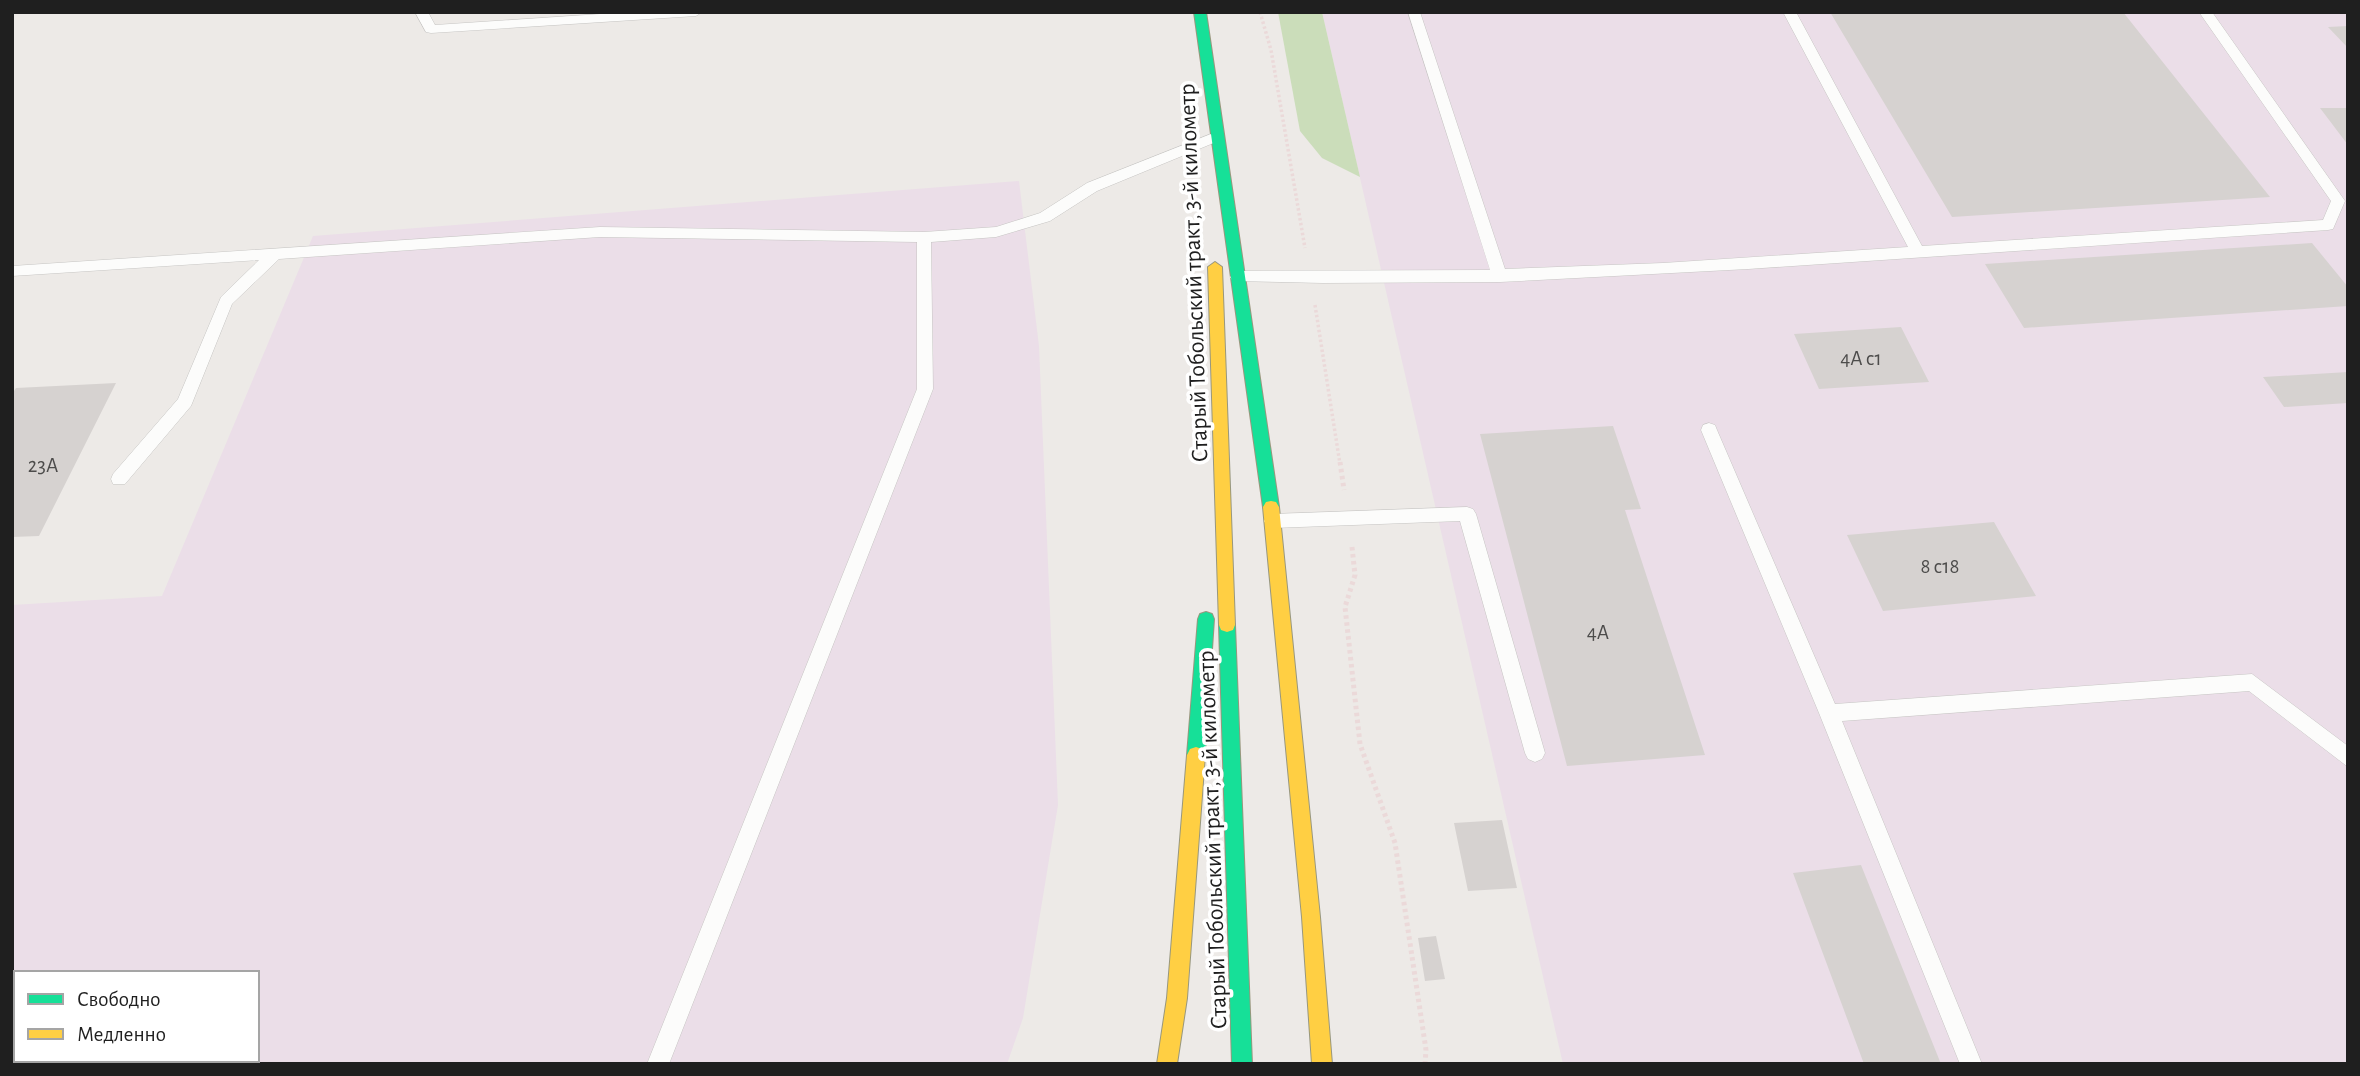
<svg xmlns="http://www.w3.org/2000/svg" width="2360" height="1076" viewBox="0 0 2360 1076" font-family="'Alegreya Sans',sans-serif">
  <rect width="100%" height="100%" fill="#edeae7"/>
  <path fill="#ebdee8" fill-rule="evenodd" d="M1322,12H2348V1064H1563Z
    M1019,181L1039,346L1058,805L1023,1018L1007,1064H12V605L162,596L313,236ZM16,973H257V1060H16Z"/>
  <path fill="#cbddba" d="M1278,12H1322L1360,177L1322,158L1300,131Z"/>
  <path fill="#d6d2d0" d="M1830,12H2123L2270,197L1952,217Z
    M2348,26V48L2328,27Z
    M2320,108H2348V145Z
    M2312,243L2348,287V306L2024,328L1985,264Z
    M1901,327L1929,382L1819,389L1794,334Z
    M2348,372V403L2284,407L2263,377Z
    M116,383L39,536L12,537V394L16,388Z
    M1613,426L1641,509L1625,510L1705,755L1567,766L1480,434Z
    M1994,522L2036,596L1883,611L1847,535Z
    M1502,820L1517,888L1468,891L1454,823Z
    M1861,865L1941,1064H1864L1793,873Z
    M1436,936L1445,979L1425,981L1418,938Z"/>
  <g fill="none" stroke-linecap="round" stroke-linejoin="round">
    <defs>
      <path id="lane" d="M415,12H428L435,25L630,12H702L696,16L431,33L426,32Z
        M1408,12H1420L1505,269L1663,263L1908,247L1783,12H1796L1922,246L2323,220L2331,201L2199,12H2212L2345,201L2333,229L2328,230L1748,269L1500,282L1323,283L1233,281L1230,277L1238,271L1490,270Z
        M1211,134L1216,136V142L1097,191L1050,221L996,237L931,242L933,389L669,1064H647L917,389V242L600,237L279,259L232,304L191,406L125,484H113L111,479L113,474L178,399L221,297L259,260L12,276V266L600,227L924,232L996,227L1040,213L1087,183Z
        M1709,423L1715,425L1717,430L1835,704L2252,674L2348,746V767L2249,691L1842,721L1982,1064H1960L1819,713L1701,430L1703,425Z
        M1467,507L1473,509L1476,514L1545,753L1542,759L1535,762L1528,759L1525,753L1460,521L1273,528L1267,526L1264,521L1267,516L1273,514Z"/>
      <path id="fast" d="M1194,12H1206L1279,507L1276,512H1266L1263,507Z
        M1206,612L1212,614L1214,619L1205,755L1202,761L1196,763L1190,761L1187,755L1198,619L1200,614Z
        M1227,618L1233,620L1235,625L1252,1064H1232L1219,625L1221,620Z"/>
      <path id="slow" d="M1215,262L1222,267L1235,625L1233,630L1227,632L1221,630L1219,625L1208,267Z
        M1271,501L1276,502L1279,507L1320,917L1332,1064H1312L1302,917L1263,507L1266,502Z
        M1196,747L1202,749L1205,755L1187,998L1177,1064H1157L1167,998L1187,755L1190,749Z"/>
    </defs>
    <use href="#lane" stroke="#c6c5c3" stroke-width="1"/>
    <use href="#fast" stroke="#98977e" stroke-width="2"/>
    <use href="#slow" stroke="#98977e" stroke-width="2"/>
    <path stroke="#ebd9d9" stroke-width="3.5" stroke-dasharray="2.5 2.5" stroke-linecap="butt" d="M1260,12L1271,50L1305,248
      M1315,305L1340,464"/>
    <path stroke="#ebd9d9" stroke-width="5" stroke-dasharray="3.5 3.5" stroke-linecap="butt" d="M1340,462L1344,490
      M1352,547L1355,575L1345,607L1360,744L1395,843L1426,1050L1425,1064"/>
    <use href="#lane" fill="#fcfcfb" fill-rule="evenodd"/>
    <use href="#fast" fill="#16e098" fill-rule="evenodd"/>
    <use href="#slow" fill="#ffcf43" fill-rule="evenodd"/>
  </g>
  <g text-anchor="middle" stroke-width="7" stroke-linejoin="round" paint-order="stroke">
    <g font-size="21" fill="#4d4c4b">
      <text x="1861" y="365">4А с1</text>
      <text x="43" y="472">23А</text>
      <text x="1940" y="573">8 с18</text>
      <text x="1598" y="639">4А</text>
    </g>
    <g font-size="24" fill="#1f1f1f" stroke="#fff">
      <text transform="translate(1193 273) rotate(-92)" y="8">Старый Тобольский тракт, 3-й километр</text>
      <text transform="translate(1212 840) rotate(-92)" y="8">Старый Тобольский тракт, 3-й километр</text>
    </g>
  </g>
  <rect width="2360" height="1076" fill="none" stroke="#1f1f1f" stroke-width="28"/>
  <rect x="14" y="971" width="245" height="91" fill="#ffffff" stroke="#a5a5a5" stroke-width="2"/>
  <rect x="28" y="994" width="35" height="10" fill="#16e098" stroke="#a5a5a5" stroke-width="2"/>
  <text x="77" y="1006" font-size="21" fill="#1f1f1f">Свободно</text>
  <rect x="28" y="1029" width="35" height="10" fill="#ffcf43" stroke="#a5a5a5" stroke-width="2"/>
  <text x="77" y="1041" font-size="21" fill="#1f1f1f">Медленно</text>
</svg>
